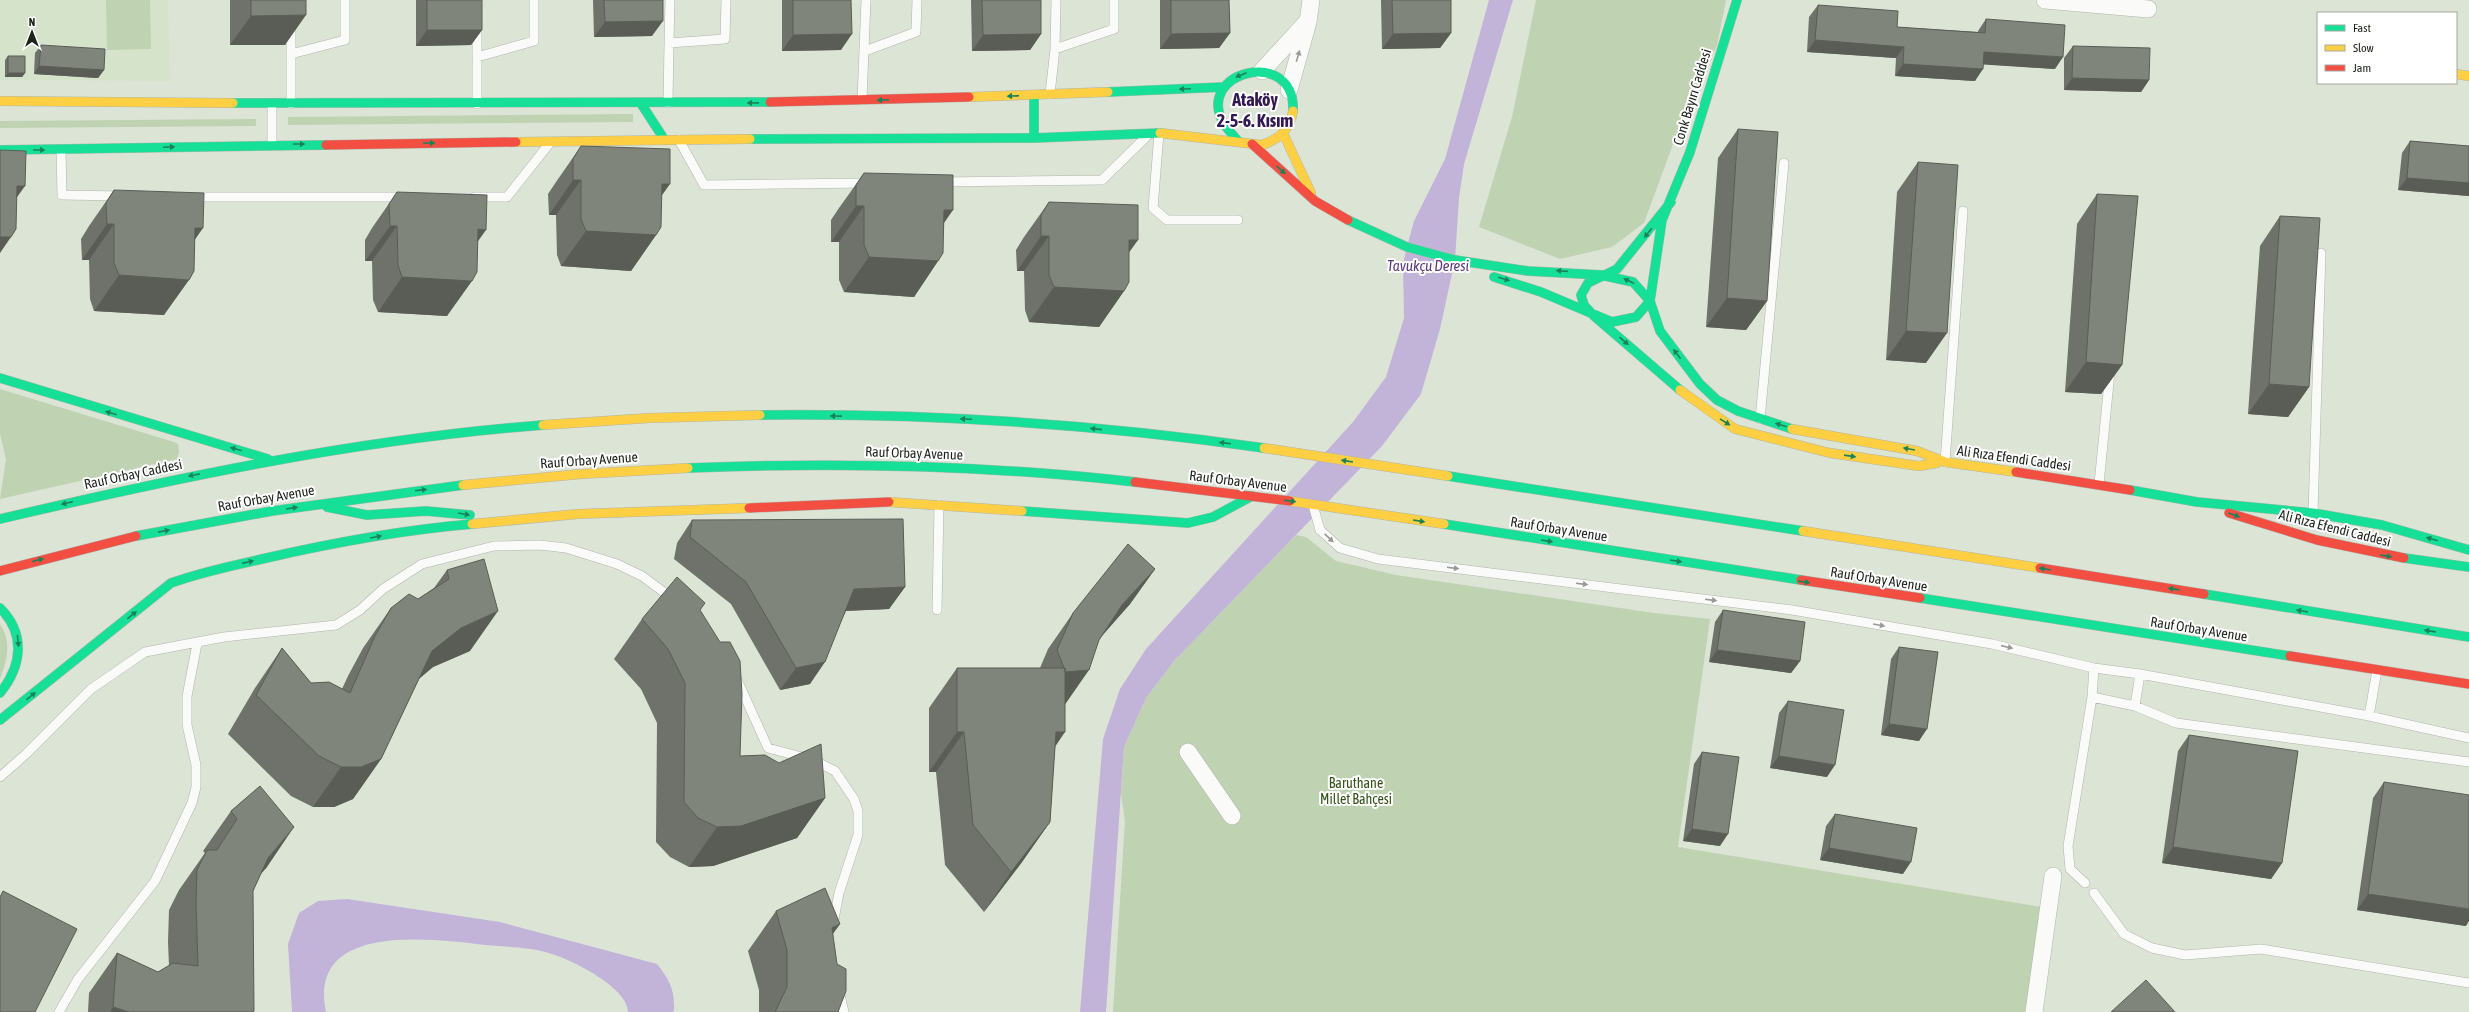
<svg xmlns="http://www.w3.org/2000/svg" width="2469" height="1012" viewBox="0 0 2469 1012" font-family="'Asap Condensed',sans-serif">
  <rect width="100%" height="100%" fill="#dce4d6"/>
  <path fill="#d5e3cb" d="M0,0H168L170,81L0,80Z"/>
  <path fill="#bfd2b2" d="M106,0H150L151,49L107,50Z
    M1536,0H1726L1717,45L1683,117L1644,223L1612,247L1560,259L1479,227L1512,117Z
    M633,114V122L288,125V117Z
    M256,119V126L0,128V121Z
    M0,389L174,442L178,444L179,452L177,459L0,499L6,459L0,434Z
    M1296,535L1306,537L1336,561L1396,575L1654,613L1710,619L1678,847L2041,907L2027,1012H1113L1125,821L1121,794L1124,747L1146,698L1174,661Z
    M0,624C12,642 7,660 0,679Z"/>
  <path fill="#c2b4d8" d="M1489,0H1513L1464,164L1459,198L1455,260L1440,329L1421,394L1382,446L1174,661L1146,698L1124,747L1106,1012H1080L1103,739L1120,689L1146,649L1353,422L1386,377L1404,318L1403,264L1407,247L1414,221L1445,159Z
    M347,899L500,922L657,964C669,979 675,990 674,1010L673,1012H628C628,987 570,959 549,953C529,947 506,947 486,945C433,939 307,921 326,1012H292L288,944L299,913L318,901Z"/>
  <g fill="none" stroke-linecap="round" stroke-linejoin="round">
    <defs>
      <path id="lane" d="M477,0V104
        M670,0L669,43L725,39L726,0
        M291,25V104
        M1055,49L1114,29V0
        M865,51L916,32L917,0
        M291,54L345,40V0
        M477,57L534,41V0
        M1050,94L1055,49L1056,0
        M862,100L866,0
        M668,103L669,43
        M1159,133L1153,208L1167,220H1238
        M679,140L704,185L868,183
        M272,145V104
        M61,150L62,195L122,196
        M942,182L1102,180L1146,137
        M191,197H404
        M475,197H507L549,144
        M1760,419L1784,163
        M1945,462L1963,211
        M2099,484L2110,372
        M1313,505L1320,530L1340,548L1378,559L1792,610L1992,644L2094,668
        M2313,513L2321,253
        M937,610L939,505
        M2140,674L2369,716L2469,738
        M735,675L768,748L813,760L835,771L854,799L858,811V835L839,893L833,925
        M2092,697L2094,668L2140,674L2135,706
        M2369,716L2377,670
        M0,777L26,754L91,689L145,652L224,637L336,625L360,610L383,589L422,564L494,546L540,545L566,548L617,564L642,576L673,599
        M2085,883L2070,869L2068,846L2092,697L2135,706L2176,723L2469,762
        M2094,893L2124,934L2152,948L2185,955L2261,949L2469,983
        M839,991L844,1012
        M59,1012L78,979L155,881L192,803L196,787V765L187,725V696L197,644"/>
      <path id="street" d="M2045,0L2148,9
        M1262,71L1306,23
        M1289,90L1308,22L1311,0
        M1188,752L1232,816
        M2034,1012L2053,876"/>
      <path id="fast" d="M1108,92L1224,87
        M1034,96V138
        M233,103L770,102
        M642,105L664,139
        M750,139L1034,138L1160,133
        M1238,141C1234,136 1228,130 1224,124C1193,71 1296,46 1293,111
        M0,150L326,145
        M1671,202L1617,269L1588,283L1581,295L1584,305L1594,316L1680,390
        M1348,220L1407,247L1455,260L1528,271L1601,275L1633,282L1650,301L1660,331L1700,384L1717,400L1738,411L1792,429
        M1494,277L1541,292L1612,322L1636,317L1650,301
        M1650,301L1662,220L1690,152L1737,0
        M0,378L268,459
        M760,415C928,413 1097,424 1264,448
        M688,468C837,462 987,465 1135,482
        M1448,476L1803,531
        M2130,490L2197,502L2313,513L2382,525L2469,550
        M327,507L367,515L426,511L470,515
        M1022,511L1188,523L1213,517L1252,496
        M0,519C179,477 360,439 543,425
        M1444,524L1801,580
        M136,536L272,511L463,485
        M2404,558L2469,567
        M2204,594L2469,637
        M1920,598L2290,656
        M0,608C26,634 22,666 0,693
        M0,720L171,583C201,572 231,566 262,559C331,543 402,530 472,524"/>
      <path id="slow" d="M2456,74L2469,76
        M969,97L1108,92
        M0,101L233,103
        M1160,133L1262,145C1279,139 1290,130 1293,111
        M1283,133L1311,193
        M516,142L750,139
        M1680,390L1735,429L1830,453L1919,466L1937,463
        M543,425L650,418L760,415
        M1792,429L1917,451L1945,462L2016,472
        M1264,448L1448,476
        M463,485L581,474L688,468
        M1290,501L1444,524
        M889,502L1022,511
        M472,524L578,514L749,508
        M1803,531L2040,568"/>
      <path id="jam" d="M770,102L969,97
        M1252,144L1315,201L1348,220
        M326,145L516,142
        M2016,472L2130,490
        M1135,482L1290,501
        M749,508L889,502
        M2229,513L2317,540L2404,558
        M2040,568L2204,594
        M0,571L136,536
        M1801,580L1920,598
        M2290,656L2469,684"/>
    </defs>
    <use href="#lane" stroke="#afb5ab" stroke-width="10"/>
    <use href="#street" stroke="#afb5ab" stroke-width="18"/>
    <use href="#fast" stroke="#afb5ab" stroke-width="10"/>
    <use href="#slow" stroke="#afb5ab" stroke-width="10"/>
    <use href="#jam" stroke="#afb5ab" stroke-width="10"/>
    <use href="#lane" stroke="#fafbf9" stroke-width="9"/>
    <use href="#street" stroke="#fafbf9" stroke-width="17"/>
    <use href="#fast" stroke="#16e098" stroke-width="9"/>
    <use href="#slow" stroke="#ffcf43" stroke-width="9"/>
    <use href="#jam" stroke="#f24e42" stroke-width="9"/>
  </g>
  <path fill="#6e726a" d="M230,0H306L285,45H230Z
    M416,0H482V30L471,45L416,46Z
    M593,0H663L652,36L594,37Z
    M782,0H851L841,50L782,51Z
    M971,0H1041V34L1030,50L972,51Z
    M1160,0H1229L1230,33L1219,48L1160,49Z
    M1381,0H1451V33L1440,48L1382,49Z
    M1818,5L1897,27L1978,32V31L1986,19L2055,69L1983,64L1975,81L1895,76L1896,58L1807,52L1809,17Z
    M41,45L104,70L98,78L34,74L35,53Z
    M2073,46L2149,80L2141,92L2064,90V58Z
    M8,56L25,73L22,77H5V60Z
    M1738,129L1767,301L1746,330L1706,327L1718,158Z
    M2410,141L2469,146V196L2398,190L2402,153Z
    M581,146L661,196L656,235L631,271L561,266L557,255L556,215H549L548,194L556,182Z
    M1918,162L1926,363L1886,360L1897,192Z
    M864,173L944,222L938,261L914,297L844,292L839,280V242H831V220L839,208Z
    M114,190L195,240L164,315L94,311L90,299L89,260H82L81,239L89,226Z
    M397,192L477,242L447,316L378,312L373,300L372,261H365V240L372,228Z
    M2097,194L2122,365L2101,394L2065,392L2077,224Z
    M1049,202L1129,252L1124,291L1099,327L1029,322L1025,310L1024,271H1017L1016,250L1024,237Z
    M2280,216L2309,387L2288,417L2248,414L2260,246Z
    M692,520L905,587L889,609L846,611L810,684L780,690L731,604L674,559L677,543Z
    M1155,569L1130,604L1102,636L1099,640L1065,703L1055,747L1050,822L1022,862L984,912L945,865L936,772H929V708L957,668H1040L1048,649L1073,613Z
    M447,570L470,651L433,667L419,679L381,759L353,799L334,807H313L291,796L228,734L255,688L282,648L311,683L342,689L348,676L363,648L391,608L418,599L434,588Z
    M1723,610L1800,661L1791,673L1709,662L1715,622Z
    M700,611L740,756L825,798L797,838L713,866L689,867L670,857L656,842L657,723L641,689L614,659L642,619Z
    M1899,647L1919,741L1881,735L1891,659Z
    M1788,701L1827,777L1770,768L1779,713Z
    M2189,735L2282,863L2271,879L2162,863L2178,751Z
    M1702,752L1720,846L1683,841L1694,764Z
    M2384,782L2466,926L2357,910L2373,798Z
    M260,786L267,867L261,873L253,891V1012H88L89,993L117,953L158,972L169,966L168,942L169,910L179,890L205,853L203,851L231,811Z
    M1835,814L1903,874L1820,860L1826,826Z
    M776,911L840,924L832,934L838,1012H759V990L748,951Z"/>
  <path fill="#5a5d56" d="M306,15L285,45H230L251,16Z
    M663,21L652,36L594,37L605,22Z
    M427,30H482L471,45L416,46Z
    M1230,33L1219,48L1160,49L1171,34Z
    M1451,33L1440,48L1382,49L1393,34Z
    M852,34L841,50L782,51L793,35Z
    M1041,34L1030,50L972,51L983,35Z
    M1815,40L1904,47L1896,58L1807,52Z
    M1984,52L2063,57L2055,69L1976,64Z
    M1903,64L1983,69L1975,81L1895,76Z
    M39,66L104,70L98,78L34,74Z
    M8,73H25L22,77H5Z
    M2072,78L2149,80L2141,92L2064,90Z
    M2407,178L2469,183V196L2398,190Z
    M573,180H581L556,215H549Z
    M662,184H670L645,219Z
    M17,186H25L0,221Z
    M856,206H864L839,242H831Z
    M944,210H953L928,246Z
    M107,224H114L89,260H82Z
    M390,226H397L372,261H365Z
    M195,228H203L178,264Z
    M478,229L486,230L461,265Z
    M586,231L656,235L631,271L561,266Z
    M1041,236H1049L1024,271H1017Z
    M0,237H11L0,253Z
    M1129,240H1138L1113,275Z
    M869,257L938,261L914,297L844,292Z
    M119,275L189,280L164,315L94,311Z
    M402,277L472,281L447,316L378,312Z
    M1054,287L1124,291L1099,327L1029,322Z
    M1727,298L1767,301L1746,330L1706,327Z
    M1906,331L1947,333L1926,363L1886,360Z
    M2086,362L2122,365L2101,394L2065,392Z
    M2269,384L2309,387L2288,417L2248,414Z
    M1155,569L1130,604L1097,641L1122,605Z
    M905,587L889,609L839,611L854,589Z
    M498,611L470,651L433,667L404,691L432,651L461,628Z
    M1717,650L1800,661L1791,673L1709,662Z
    M825,662L810,684L780,690L796,668Z
    M1089,670L1064,706L1065,672Z
    M1889,724L1927,729L1919,741L1881,735Z
    M957,732H964L936,772H929Z
    M1056,732H1065L1038,772Z
    M1779,756L1835,765L1827,777L1770,768Z
    M381,759L353,799L334,807H313L341,767Z
    M825,798L797,838L713,866L689,867L717,827Z
    M1050,822L1022,862L984,912L1011,872Z
    M294,827L267,867L241,897L268,858Z
    M1692,829L1728,834L1720,846L1683,841Z
    M2173,847L2282,863L2271,879L2162,863Z
    M1829,848L1911,862L1903,874L1820,860Z
    M2368,894L2469,909V921L2466,926L2357,910Z
    M840,924L812,963L832,928Z
    M113,1007L129,1012H110Z"/>
  <path fill="#80857b" stroke="#5a5d56" d="M251,0H306V15L251,16Z
    M427,0H482V30H427Z
    M604,0H663V21L605,22Z
    M793,0H851L852,34L793,35Z
    M982,0H1041V34L983,35Z
    M1171,0H1229L1230,33L1171,34Z
    M1392,0H1451V33L1393,34Z
    M1818,5L1898,11L1897,27L1985,33L1986,19L2065,25L2063,57L1984,52L1983,69L1903,64L1904,47L1815,40Z
    M41,45L105,49L104,70L39,66Z
    M2073,46L2150,48L2149,80L2072,78Z
    M8,56H25V73H8Z
    M1738,129L1778,132L1767,301L1727,298Z
    M2410,141L2469,146V183L2407,178Z
    M581,146L670,149V184H662L661,227L656,235L586,231L581,219V180H573V159Z
    M0,150L26,151L25,186H17L16,229L11,237H0Z
    M1918,162L1958,165L1947,333L1906,331Z
    M864,173L953,175V210H944L943,253L938,261L869,257L864,245V206H856V185Z
    M114,190L204,193L203,228H195L194,271L189,280L119,275L114,263V224H107L106,203Z
    M397,192L487,195L486,230L478,229L477,272L472,281L402,277L398,265L397,226H390L389,204Z
    M2097,194L2138,196L2122,365L2086,362Z
    M1049,202L1138,205V240H1129V282L1124,291L1054,287L1049,275V236H1041V215Z
    M2280,216L2320,218L2309,387L2269,384Z
    M903,519L905,587L854,589L825,662L796,668L746,582L690,537L692,520Z
    M1128,544L1155,569L1122,605L1099,640L1089,670L1065,672V668H1064L1057,650L1073,613Z
    M484,559L498,611L461,628L432,651L381,759L361,767H341L319,756L256,695L282,648L311,683L329,682L350,693L375,636L391,608L409,594L418,599L449,579L447,570Z
    M677,577L705,603L700,610L720,642H730L740,661L742,694L740,756L765,755L779,763L821,744L825,798L741,826L717,827L698,818L684,802L685,683L668,649L642,619Z
    M1723,610L1805,622L1800,661L1717,650Z
    M1899,647L1938,652L1927,729L1889,724Z
    M957,668H1065V732H1056L1050,822L1011,872L973,825L964,732H957Z
    M1788,701L1844,710L1835,765L1779,756Z
    M2189,735L2298,751L2282,863L2173,847Z
    M1702,752L1739,757L1728,834L1692,829Z
    M2384,782L2469,795V909L2368,894Z
    M260,786L294,827L268,858L253,891L254,1011L253,1012H129L113,1007L117,953L158,972L173,963L198,966L196,903L197,870L207,850H217L237,819L231,811Z
    M1835,814L1917,828L1911,862L1829,848Z
    M825,888L840,924L832,928L837,964L846,969V991L838,1012H775L787,987V950L776,911Z
    M3,891L77,929L35,1012H0V897Z
    M2146,980L2175,1012H2111Z"/>
  <defs><path id="oneway-solid" d="M-6-.8H1V-3.2L6.5 0L1 3.2V.8H-6Z"/></defs>
  <g fill="#979a95">
    <use href="#oneway-solid" transform="translate(1298 56) rotate(-74)"/>
    <use href="#oneway-solid" transform="translate(1329 538) rotate(43)"/>
    <use href="#oneway-solid" transform="translate(1453 568) rotate(7)"/>
    <use href="#oneway-solid" transform="translate(1582 584) rotate(7)"/>
    <use href="#oneway-solid" transform="translate(1711 600) rotate(7)"/>
    <use href="#oneway-solid" transform="translate(1879 625) rotate(10)"/>
    <use href="#oneway-solid" transform="translate(2007 647) rotate(13)"/>
  </g>
  <g fill="#1a8259">
    <use href="#oneway-solid" transform="translate(1241 75) rotate(157)"/>
    <use href="#oneway-solid" transform="translate(1185 89) rotate(177)"/>
    <use href="#oneway-solid" transform="translate(1013 96) rotate(178)"/>
    <use href="#oneway-solid" transform="translate(883 100) rotate(178)"/>
    <use href="#oneway-solid" transform="translate(753 103) rotate(179)"/>
    <use href="#oneway-solid" transform="translate(429 143)"/>
    <use href="#oneway-solid" transform="translate(299 144)"/>
    <use href="#oneway-solid" transform="translate(169 147) rotate(-2)"/>
    <use href="#oneway-solid" transform="translate(39 150)"/>
    <use href="#oneway-solid" transform="translate(1281 170) rotate(42)"/>
    <use href="#oneway-solid" transform="translate(1648 233) rotate(128)"/>
    <use href="#oneway-solid" transform="translate(1562 271) rotate(-176)"/>
    <use href="#oneway-solid" transform="translate(1504 279) rotate(16)"/>
    <use href="#oneway-solid" transform="translate(1629 281) rotate(-154)"/>
    <use href="#oneway-solid" transform="translate(1624 341) rotate(40)"/>
    <use href="#oneway-solid" transform="translate(1677 354) rotate(-127)"/>
    <use href="#oneway-solid" transform="translate(111 413) rotate(-164)"/>
    <use href="#oneway-solid" transform="translate(836 416) rotate(-179)"/>
    <use href="#oneway-solid" transform="translate(966 419) rotate(-177)"/>
    <use href="#oneway-solid" transform="translate(1725 422) rotate(32)"/>
    <use href="#oneway-solid" transform="translate(1781 425) rotate(-162)"/>
    <use href="#oneway-solid" transform="translate(1096 429) rotate(-174)"/>
    <use href="#oneway-solid" transform="translate(1225 443) rotate(-173)"/>
    <use href="#oneway-solid" transform="translate(236 449) rotate(-164)"/>
    <use href="#oneway-solid" transform="translate(1909 449) rotate(-170)"/>
    <use href="#oneway-solid" transform="translate(1850 456) rotate(8)"/>
    <use href="#oneway-solid" transform="translate(1347 461) rotate(-171)"/>
    <use href="#oneway-solid" transform="translate(194 475) rotate(169)"/>
    <use href="#oneway-solid" transform="translate(421 490) rotate(-7)"/>
    <use href="#oneway-solid" transform="translate(1290 501) rotate(7)"/>
    <use href="#oneway-solid" transform="translate(67 503) rotate(167)"/>
    <use href="#oneway-solid" transform="translate(292 508) rotate(-9)"/>
    <use href="#oneway-solid" transform="translate(464 514) rotate(10)"/>
    <use href="#oneway-solid" transform="translate(2234 515) rotate(20)"/>
    <use href="#oneway-solid" transform="translate(1419 521) rotate(9)"/>
    <use href="#oneway-solid" transform="translate(164 531) rotate(-11)"/>
    <use href="#oneway-solid" transform="translate(376 537) rotate(-10)"/>
    <use href="#oneway-solid" transform="translate(2432 539) rotate(-164)"/>
    <use href="#oneway-solid" transform="translate(1547 541) rotate(9)"/>
    <use href="#oneway-solid" transform="translate(2386 556) rotate(9)"/>
    <use href="#oneway-solid" transform="translate(38 560) rotate(-14)"/>
    <use href="#oneway-solid" transform="translate(1676 561) rotate(9)"/>
    <use href="#oneway-solid" transform="translate(248 562) rotate(-13)"/>
    <use href="#oneway-solid" transform="translate(2045 569) rotate(-171)"/>
    <use href="#oneway-solid" transform="translate(1804 582) rotate(9)"/>
    <use href="#oneway-solid" transform="translate(2174 589) rotate(-171)"/>
    <use href="#oneway-solid" transform="translate(2302 611) rotate(-170)"/>
    <use href="#oneway-solid" transform="translate(132 615) rotate(-39)"/>
    <use href="#oneway-solid" transform="translate(2430 631) rotate(-172)"/>
    <use href="#oneway-solid" transform="translate(18 641) rotate(84)"/>
    <use href="#oneway-solid" transform="translate(31 696) rotate(-39)"/>
  </g>
  <g text-anchor="middle" stroke-width="4" stroke-linejoin="round" paint-order="stroke">
    <g font-size="14" fill="#1e241a" stroke="#fff">
      <text transform="translate(1692 97) rotate(-73)" y="5">Conk Bayırı Caddesi</text>
      <text transform="translate(914 453) rotate(2)" y="5">Rauf Orbay Avenue</text>
      <text transform="translate(2014 458) rotate(8)" y="5">Ali Rıza Efendi Caddesi</text>
      <text transform="translate(589 460) rotate(-4)" y="5">Rauf Orbay Avenue</text>
      <text transform="translate(133 474) rotate(-12)" y="5">Rauf Orbay Caddesi</text>
      <text transform="translate(1238 481) rotate(7)" y="5">Rauf Orbay Avenue</text>
      <text transform="translate(266 498) rotate(-10)" y="5">Rauf Orbay Avenue</text>
      <text transform="translate(2335 528) rotate(14)" y="5">Ali Rıza Efendi Caddesi</text>
      <text transform="translate(1559 529) rotate(9)" y="5">Rauf Orbay Avenue</text>
      <text transform="translate(1879 579) rotate(9)" y="5">Rauf Orbay Avenue</text>
      <text transform="translate(2199 629) rotate(9)" y="5">Rauf Orbay Avenue</text>
    </g>
    <g font-size="14" fill="#345217" stroke="#fff">
      <text x="1356" y="788">Baruthane<tspan x="1356" dy="16">Millet Bahçesi</tspan></text>
    </g>
    <g font-size="15" font-style="italic" fill="#5b3a80" stroke="#fff">
      <text x="1428" y="271">Tavukçu Deresi</text>
    </g>
    <g font-size="18" font-weight="bold" fill="#341851" stroke="#fff">
      <text x="1255" y="106">Ataköy<tspan x="1255" dy="21">2-5-6. Kısım</tspan></text>
    </g>
  </g>
  <rect x="2317" y="12" width="140" height="72" fill="#ffffff" stroke="#a5a7a3"/>
  <rect x="2325" y="25" width="20" height="6" fill="#16e098" stroke="#a5a7a3"/>
  <text x="2353" y="32" font-size="12" fill="#1e241a">Fast</text>
  <rect x="2325" y="45" width="20" height="6" fill="#ffcf43" stroke="#a5a7a3"/>
  <text x="2353" y="52" font-size="12" fill="#1e241a">Slow</text>
  <rect x="2325" y="65" width="20" height="6" fill="#f24e42" stroke="#a5a7a3"/>
  <text x="2353" y="72" font-size="12" fill="#1e241a">Jam</text>
  <g transform="translate(32 32)" stroke="#ffffff" stroke-width="3" paint-order="stroke">
  <path d="M0-3L7 15L0 10L-7 15Z" fill="#1e241a"/>
  <text y="-6" font-size="11" font-weight="bold" text-anchor="middle" fill="#1e241a">N</text>
  </g>
</svg>
